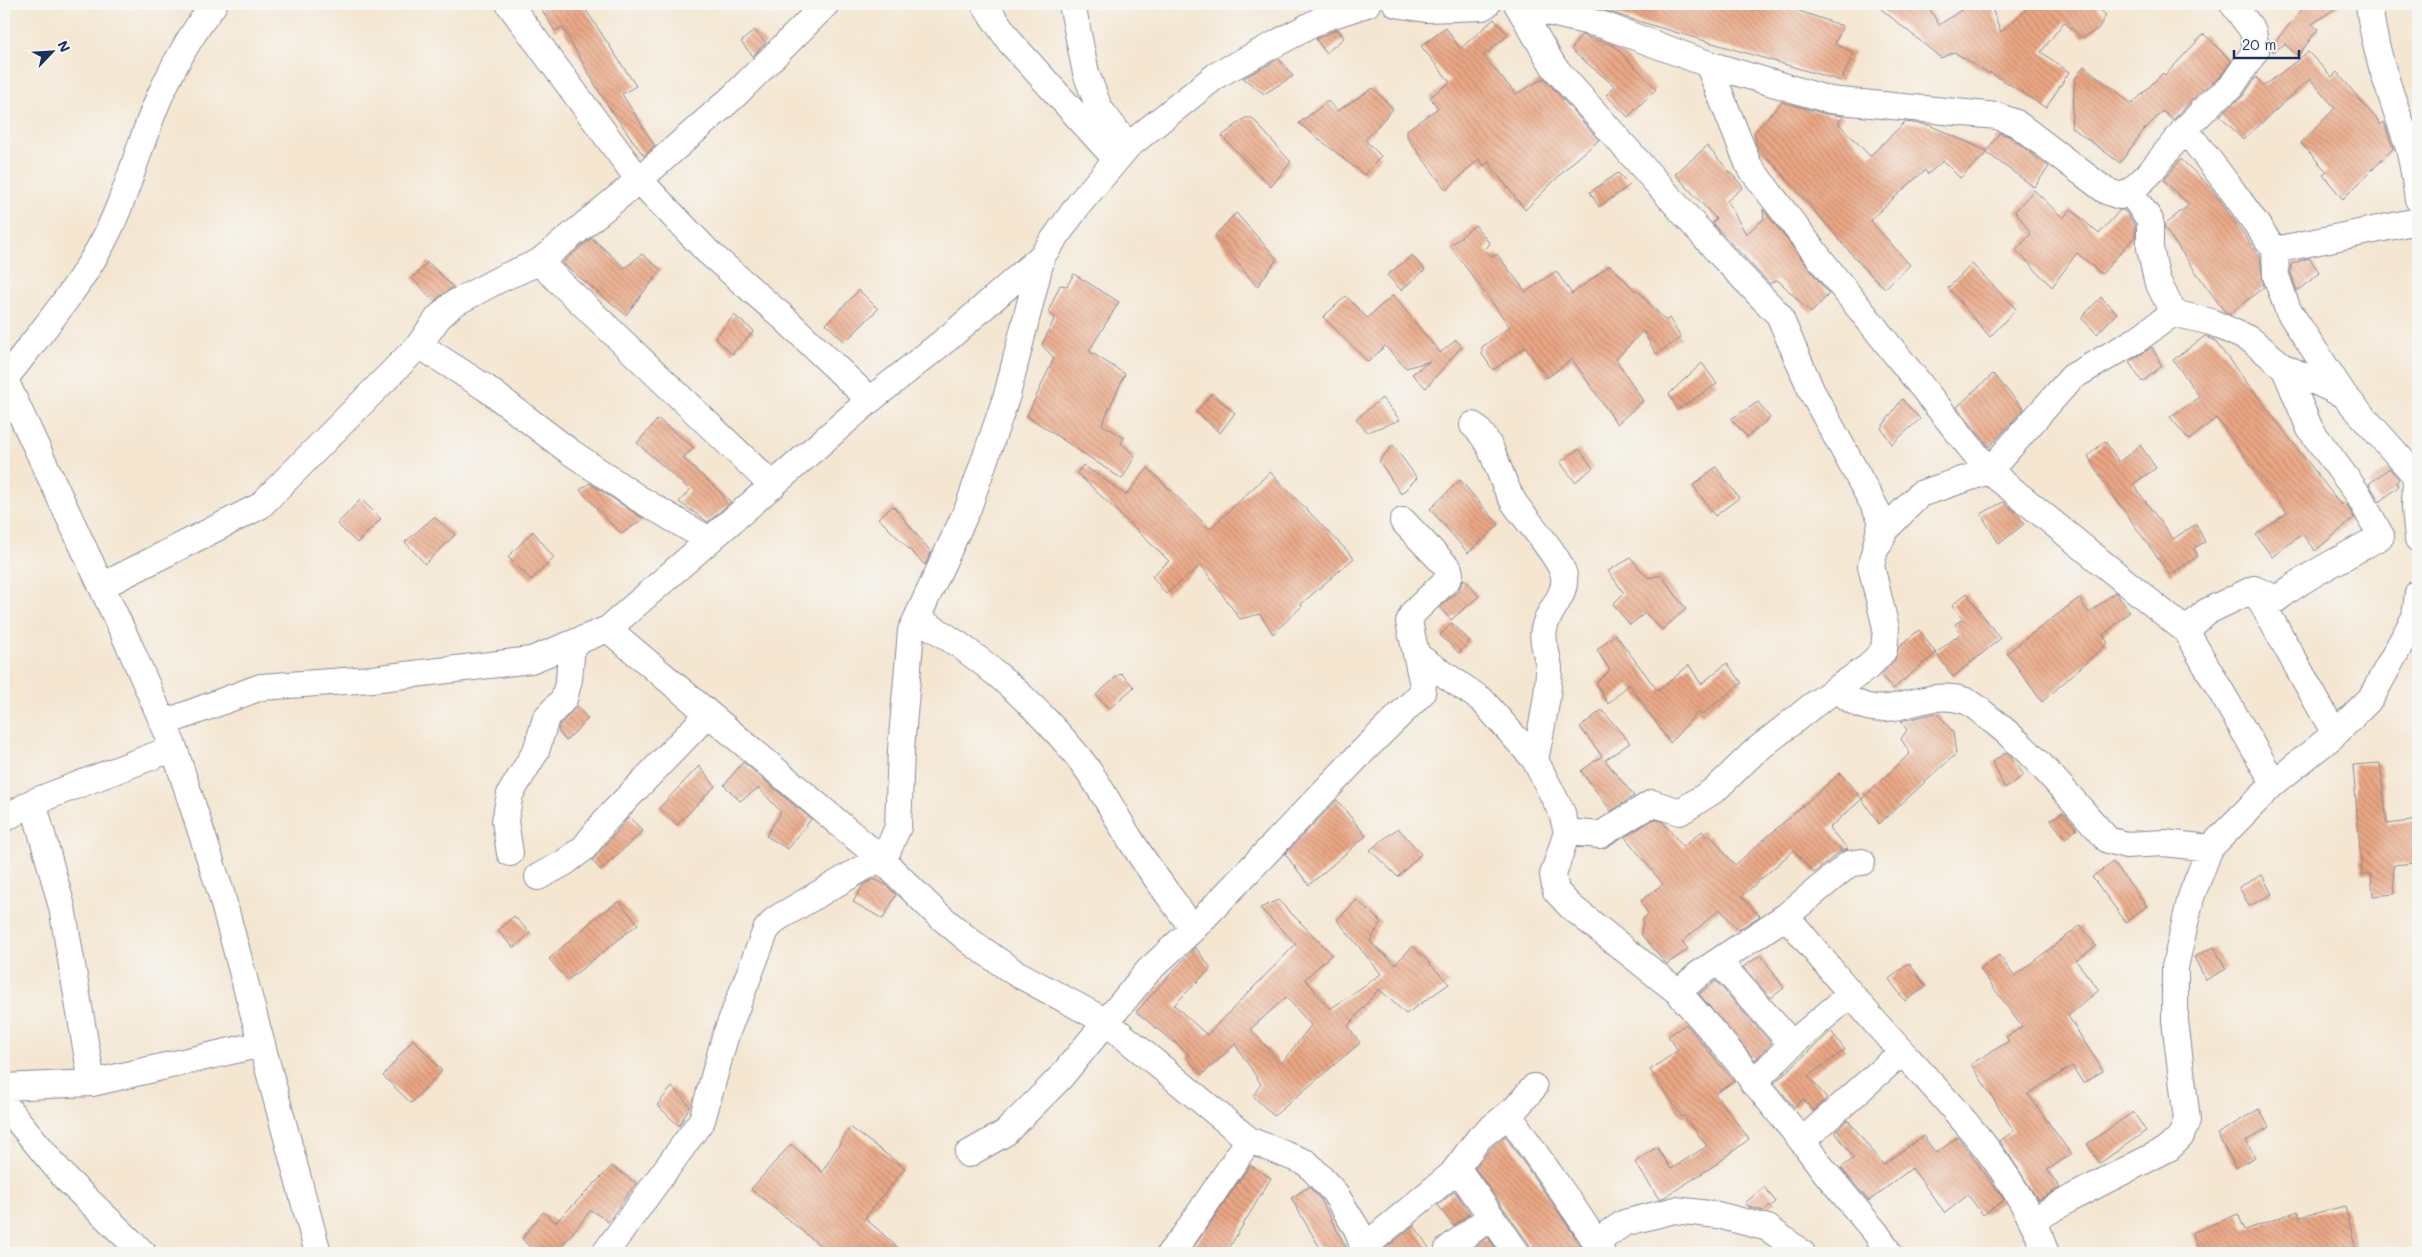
<svg xmlns="http://www.w3.org/2000/svg" width="2422" height="1257" viewBox="0 0 2422 1257" font-family="Mali,sans-serif">
  <defs>
    <pattern id="building-back-hatch" width="6" height="6" patternUnits="userSpaceOnUse" patternTransform="scale(1.25)"><rect width="6" height="6" fill="#eba784"/><path d="M-1 5l2 2M0 0l6 6M5-1l2 2" fill="none" stroke="#be886f"/></pattern>
  </defs>
  <rect width="100%" height="100%" fill="#f6f6f2"/>
  <filter id="ink" filterUnits="userSpaceOnUse"><feTurbulence type="fractalNoise" baseFrequency=".02" numOctaves="2"/><feDisplacementMap in="SourceGraphic" scale="10" xChannelSelector="R" yChannelSelector="G"/><feConvolveMatrix kernelMatrix="1 2 1 2 8 2 1 2 1" color-interpolation-filters="sRGB"/></filter>
  <filter id="wash" filterUnits="userSpaceOnUse"><feTurbulence type="fractalNoise" baseFrequency=".0096" numOctaves="4" result="noise"/><feDisplacementMap in="SourceGraphic" scale="20" xChannelSelector="R" yChannelSelector="G"/><feGaussianBlur stdDeviation="1.12" result="paint"/><feColorMatrix in="noise" values="0 0 0 0 0 0 0 0 0 0 0 0 0 0 0 0 0 1.4 0 .05"/><feComposite in="paint" operator="in"/></filter>
  <g filter="url(#wash)">
    <rect width="100%" height="100%" fill="#f4e6d1"/>
    <g id="blocks">
      <path fill="url(#building-back-hatch)" fill-rule="evenodd" d="M538,4H582L636,86L622,94L655,146L644,156L604,100L562,27L555,31Z
        M1598,4H1779L1843,26L1835,44L1854,53L1841,81L1631,19L1597,8Z
        M1875,4H1927L1939,25L1970,4H1980L1985,8L1991,6L2001,32L2032,4H2093L2106,15L2098,29L2083,38L2064,22L2041,52L2069,72L2046,108L1990,72L1989,74L1954,52L1941,58Z
        M2306,4H2342L2312,24L2318,29L2298,56L2285,44L2273,52L2271,47Z
        M1494,19L1508,35L1483,56L1516,94L1544,78L1599,140L1571,164L1525,210L1488,162L1484,166L1479,159L1446,190L1407,137V130L1438,108L1430,97L1450,82L1421,46L1446,28L1460,49Z
        M1338,29L1344,38L1326,53L1316,39Z
        M754,30L766,43L753,56L741,42Z
        M2204,34L2231,61L2220,77L2203,89L2173,120L2163,111L2144,130L2120,163L2071,127L2075,79L2084,66L2132,104L2163,73L2165,75Z
        M1581,35L1615,46L1656,89L1628,117L1606,95L1615,86L1571,50Z
        M2308,52L2332,77L2337,72L2381,125L2384,122L2393,149L2343,199L2323,175L2327,172L2301,143L2335,108L2310,79L2243,140L2220,115L2243,96L2256,77L2264,86Z
        M1279,59L1293,76L1264,94L1243,78Z
        M1373,88L1393,109L1365,140L1381,156L1364,175L1299,123L1328,101L1337,111Z
        M1782,102L1826,114L1844,116L1838,123L1870,156L1905,122L1929,125L1987,151L1999,133L2009,136L2049,167L2034,187L1987,153L1960,178L1943,161L1928,174L1925,170L1870,220L1910,265L1885,288L1863,267L1756,144L1754,132Z
        M1245,118H1252L1291,162L1271,187L1222,136Z
        M1707,146L1743,187L1727,201L1746,234L1764,219L1763,209L1829,294L1811,313L1781,283L1777,280L1770,284L1712,223L1716,219L1675,174Z
        M2181,159L2211,188L2260,257L2264,287L2230,314L2224,311L2165,229V224L2189,205L2164,180Z
        M1618,173L1630,185L1599,207L1590,192Z
        M2034,190L2063,218L2071,209L2099,234L2120,210H2124L2135,225V236L2102,274L2077,253L2052,287L2016,250L2031,234L2015,211Z
        M1236,213L1277,259L1257,287L1215,235Z
        M1475,225L1490,244L1485,249L1492,257L1497,254L1526,292L1556,271L1572,294L1610,265L1635,291L1637,290L1666,321L1669,318L1681,338L1656,354L1643,331L1616,359L1643,401L1617,424L1572,359L1547,378L1525,347L1493,370L1482,354V347L1510,327L1450,246Z
        M592,238L625,268L642,254L661,270L626,315L562,263Z
        M1412,256L1425,270L1401,290L1387,275Z
        M2309,258L2320,273L2297,291L2291,273V264Z
        M428,262L453,287L434,301L412,278Z
        M1972,264L2016,309L1990,337L1948,288Z
        M1074,274L1119,302L1089,351L1125,374L1102,424L1124,438L1121,443L1135,456L1122,479L1027,416L1054,358L1042,345L1055,317L1048,312L1060,285L1067,286Z
        M859,290L878,309L845,342L826,324Z
        M1393,295L1440,353L1456,340L1462,346L1426,388L1412,374L1430,361L1406,368L1385,346L1368,362L1323,317L1346,296L1367,318Z
        M2101,297L2117,313L2097,334L2081,318Z
        M734,315L754,331L732,354L715,338Z
        M2205,336L2214,340L2341,505L2345,502L2354,518L2315,551L2302,534L2272,557L2256,535L2287,513L2216,418L2189,440L2170,417L2200,397L2173,360Z
        M2152,347L2162,366L2142,382L2129,362Z
        M1702,363L1717,384L1677,410L1669,394Z
        M1993,374L2024,409L1989,447L1957,407Z
        M1212,393L1235,413L1220,433L1196,412Z
        M1382,398L1400,420L1367,432L1356,419Z
        M1902,399L1920,419L1892,444L1881,428Z
        M1758,402L1770,418L1747,437L1731,419Z
        M658,419L694,448L683,458L731,502L708,522L679,502L690,490L637,443Z
        M2105,441L2119,462L2140,445L2156,468L2133,484L2173,539L2196,524L2205,542L2194,548L2198,556L2170,575L2102,480L2088,456Z
        M1393,445L1417,478L1401,494L1379,461Z
        M1579,449L1593,468L1575,482L1560,462Z
        M1083,465L1126,495L1148,468L1210,529L1270,472L1354,558L1301,604L1302,606L1273,634L1260,614L1240,619L1201,565L1166,594L1152,576L1169,561L1077,473Z
        M1716,467L1739,498L1715,516L1693,485Z
        M2389,468L2399,479L2396,482L2399,486L2380,502L2369,484Z
        M1460,480L1499,525L1468,553L1430,509Z
        M590,483L630,510L644,519L621,534L580,490Z
        M361,499L381,519L357,543L337,524Z
        M2003,502L2018,514L2024,524L1999,544L1981,514Z
        M893,506L931,552L925,565L878,518Z
        M434,517L455,535L425,564L405,542Z
        M533,531L554,558L531,580L508,557Z
        M1631,558L1648,578L1661,575L1686,609L1662,630L1645,613L1630,625L1613,604L1624,593L1608,571Z
        M1464,579L1479,596L1451,620L1440,607L1458,591Z
        M2115,592L2130,612L2103,635L2108,643L2042,702L2007,653L2079,598L2089,613Z
        M1967,593L2000,639L1953,677L1936,653L1960,634L1955,624L1963,619L1952,605Z
        M1452,623L1470,641L1459,653L1440,635Z
        M1919,630L1936,653L1893,689L1881,675L1895,660L1899,646Z
        M1615,634L1658,691L1689,665L1701,684L1727,663L1742,683L1701,715L1698,712L1670,743L1629,684L1608,704L1596,683L1610,670L1597,650Z
        M1121,673L1134,687L1109,709L1096,695Z
        M577,706L588,719L566,741L558,730L559,726Z
        M1602,710L1630,743L1605,760L1634,796L1611,811L1581,771L1602,756L1580,727Z
        M1937,713L1953,732L1956,754L1879,824L1862,799L1910,753L1901,739L1907,730L1901,721Z
        M2007,752L2024,775L2005,788L1992,762Z
        M743,762L811,819L788,849L766,836L781,812L759,788L740,801L724,785Z
        M2380,763L2387,824L2418,820V839L2412,840L2414,863L2393,865L2395,894L2373,896L2371,874H2362L2353,765Z
        M699,766L715,786L677,825L659,808Z
        M1840,773L1862,799L1829,828L1848,849L1839,852L1814,873L1794,850L1742,896L1760,916L1738,930L1720,909L1682,942L1688,949L1667,964L1664,961L1641,934L1643,919L1648,914L1641,901L1663,884L1625,837L1654,819L1663,822L1683,847L1702,831L1707,837L1710,835L1735,865Z
        M1337,800L1366,836L1309,885L1285,854Z
        M2063,812L2077,829L2065,839L2051,820Z
        M629,817L643,831L601,870L592,861Z
        M1398,828L1421,854L1398,877L1370,850Z
        M2113,862L2147,906L2126,922L2092,877Z
        M2262,875L2272,894L2249,906L2239,887Z
        M874,879L886,885L896,895L883,919L853,902L863,885Z
        M1278,900L1332,954L1305,979L1330,1009L1381,974L1337,920L1357,900L1381,922L1370,942L1395,964L1413,946L1449,984L1406,1014L1379,989L1348,1026L1360,1043L1274,1116L1253,1096L1261,1084L1235,1044L1202,1075L1186,1057L1189,1054L1136,1012L1195,947L1211,968L1174,1005L1207,1035L1296,944L1260,908ZM1286,997L1311,1025L1281,1064L1251,1029Z
        M619,901L638,924L568,980L549,959L595,918Z
        M514,916L530,933L514,948L498,931Z
        M2081,925L2096,946L2076,961L2099,990L2068,1016L2103,1071L2083,1083L2072,1066L2028,1094L2071,1154L2047,1170L2060,1188L2038,1200L2000,1141L2014,1131L1971,1064L2009,1041L2006,1037L2022,1027L1980,969L1999,955L2014,976Z
        M2214,947L2226,969L2206,980L2194,957Z
        M1761,955L1784,988L1771,998L1743,967Z
        M1909,963L1926,987L1905,1001L1889,979Z
        M1716,981L1771,1043L1755,1060L1699,994Z
        M1686,1024L1734,1081L1715,1094L1749,1139L1718,1163L1665,1197L1659,1199L1635,1162L1657,1147L1671,1169L1707,1146L1684,1116L1682,1117L1650,1070L1678,1050L1668,1036Z
        M1831,1031L1845,1050L1808,1076L1827,1098L1813,1111L1803,1099L1794,1107L1774,1083Z
        M413,1039L442,1071L411,1103L383,1076Z
        M672,1087L690,1106L679,1126L657,1105Z
        M2259,1109L2269,1127L2246,1141L2255,1157L2236,1168L2217,1134Z
        M2133,1112L2146,1131L2100,1163L2087,1144Z
        M1848,1120L1883,1165L1923,1136L1936,1153L1958,1137L2004,1200L1983,1215L1968,1195L1945,1213L1912,1168L1869,1201L1841,1168L1854,1158L1835,1132Z
        M850,1127L905,1168L865,1218L904,1253H829L751,1189L791,1144L822,1172Z
        M1505,1136L1568,1226L1585,1253H1532L1529,1244L1475,1168L1491,1148Z
        M1250,1165L1271,1178L1226,1253H1201L1193,1248Z
        M612,1166L636,1183L608,1222L591,1210L556,1253H536L522,1239L543,1212L556,1222Z
        M1309,1187L1321,1200L1349,1253H1323L1291,1198Z
        M1764,1187L1776,1202L1764,1211L1749,1207L1745,1203Z
        M1455,1191L1470,1213L1453,1226L1438,1205Z
        M2345,1206L2357,1253H2200L2192,1233L2238,1214L2245,1230L2298,1211L2300,1217Z
        M1414,1225L1432,1253H1380Z
        M1488,1237L1499,1253H1473L1471,1250Z"/>
    </g>
  </g>
  <g filter="url(#ink)">
    <use href="#blocks" fill-opacity="0" stroke="#888a98" stroke-width="1"/>
    <g fill="none" stroke-linecap="round" stroke-linejoin="round">
      <defs>
        <path id="minor" d="M509,4L639,180L708,252L784,318L870,400
          M984,4L1011,43L1116,159
          M1072,4L1086,73L1099,108L1128,146
          M1396,4L1426,9L1482,7L1487,4
          M1517,4L1554,67L1719,253L1779,315L1812,392L1882,520L1871,566L1886,628L1884,650L1868,667L1812,706L1753,753L1716,789L1680,812L1652,803L1600,835L1567,832
          M1524,4L1530,8L1603,25L1708,64L1830,100L1997,116L2016,123L2106,191L2120,196L2130,192L2148,175L2185,129L2214,100L2231,87L2256,50L2253,31L2233,4
          M2369,4C2375,56 2391,93 2407,142C2413,160 2415,181 2418,199
          M1708,64L1749,166L1820,259L1989,471L2186,631
          M2185,129L2231,189L2275,250L2276,276L2288,310L2344,395L2416,476L2415,508L2418,539
          M2130,192L2150,220V248L2157,280L2173,313L2211,322L2251,340L2284,367L2344,395
          M2275,250L2418,221
          M539,262L773,486
          M419,345L486,388L569,451L638,498L709,540
          M4,378L130,647L174,748L221,893L318,1253
          M4,380C37,337 74,294 100,247C128,197 139,140 163,89C177,59 194,30 214,4
          M1473,425C1496,444 1498,479 1515,504C1527,521 1561,558 1564,576C1567,596 1547,611 1544,629C1541,642 1549,657 1549,670C1548,700 1541,730 1535,760
          M1879,544L1885,530L1920,494L1989,471L2072,377L2135,341L2173,313
          M102,586L260,506L419,345L438,318L453,304L500,279L539,262L639,180L733,97L826,4
          M2254,589L2277,599C2308,574 2346,557 2381,536L2358,494L2310,429L2284,367
          M2254,589L2206,612L2186,631L2274,783
          M2254,589L2335,734
          M917,619C975,650 1033,702 1075,753C1097,779 1112,810 1130,839C1149,870 1172,899 1193,929
          M608,629L880,858L936,913L971,942L1014,972L1105,1021L1249,1140L1307,1163L1334,1192L1357,1229L1365,1253
          M1416,655L1482,700L1535,760L1562,813L1567,832L1553,875L1556,891L1570,906L1678,992L1721,1041L1802,1141L1826,1173L1876,1233L1889,1253
          M1837,688C1882,735 1919,684 1966,701C1974,704 1981,712 1988,717C2033,751 2070,798 2108,840L2126,845L2164,843L2210,848
          M164,723L261,687L372,679L531,660L608,629L870,400L953,334L1042,256L1079,204L1128,146L1217,75L1324,18L1367,4
          M33,802L62,907L92,1083
          M4,819L33,802L174,748
          M510,853L505,821L510,794L536,751L546,718L564,699L569,679L572,645
          M538,877L564,863L584,848L604,822L708,714
          M1786,916L1849,864L1862,862
          M1719,962L1792,1044
          M1678,992L1699,974L1786,916C1818,953 1848,992 1881,1029C1945,1100 2012,1162 2046,1253
          M1753,1083L1792,1044L1850,995
          M4,1087L92,1083L262,1044
          M4,1104L66,1179L143,1253
          M1509,1114C1538,1161 1575,1205 1602,1253
          M1802,1141L1902,1052
          M968,1154L1005,1133L1060,1078L1148,971L1193,929L1363,751L1422,693L1423,685L1409,622L1413,613L1447,580L1450,574L1449,569L1403,521
          M1457,1168L1517,1253
          M2034,1220L2073,1197L2169,1148L2181,1136L2187,1120L2175,1021V967L2191,897L2210,848L2274,783L2335,734L2371,698L2415,617L2418,593
          M1596,1242L1624,1223L1675,1210L1718,1215L1768,1228L1802,1253
          M1363,1248L1452,1174L1480,1137L1515,1109L1534,1087
          M605,1253L702,1120L725,1037L766,930L776,919L880,858L888,850L898,827L901,750L911,631L968,508L1007,395L1042,256
          M1170,1253L1184,1236L1249,1140
          M1450,1253L1448,1249L1491,1216"/>
      </defs>
      <use href="#minor" stroke="#888a98" stroke-width="28"/>
      <use href="#minor" stroke="#fff" stroke-width="26"/>
    </g>
  </g>
  <rect width="2422" height="1257" fill="none" stroke="#f6f6f2" stroke-width="20"/>
  <g transform="translate(52 52) rotate(65)" stroke="#f6f6f2" stroke-width="4" paint-order="stroke">
  <path d="M0-4L9 19L0 12L-9 19Z" fill="#1b2f5e"/>
  <text y="-8" font-size="14" font-weight="bold" text-anchor="middle" fill="#1b2f5e">N</text>
  </g>
  <path d="M2234 50v8h65v-8" fill="none" stroke="#1b2f5e" stroke-width="2.5"/>
  <text x="2242" y="50" font-size="15" fill="#1b2f5e" stroke="#f6f6f2" stroke-width="4" paint-order="stroke">20 m</text>
</svg>
